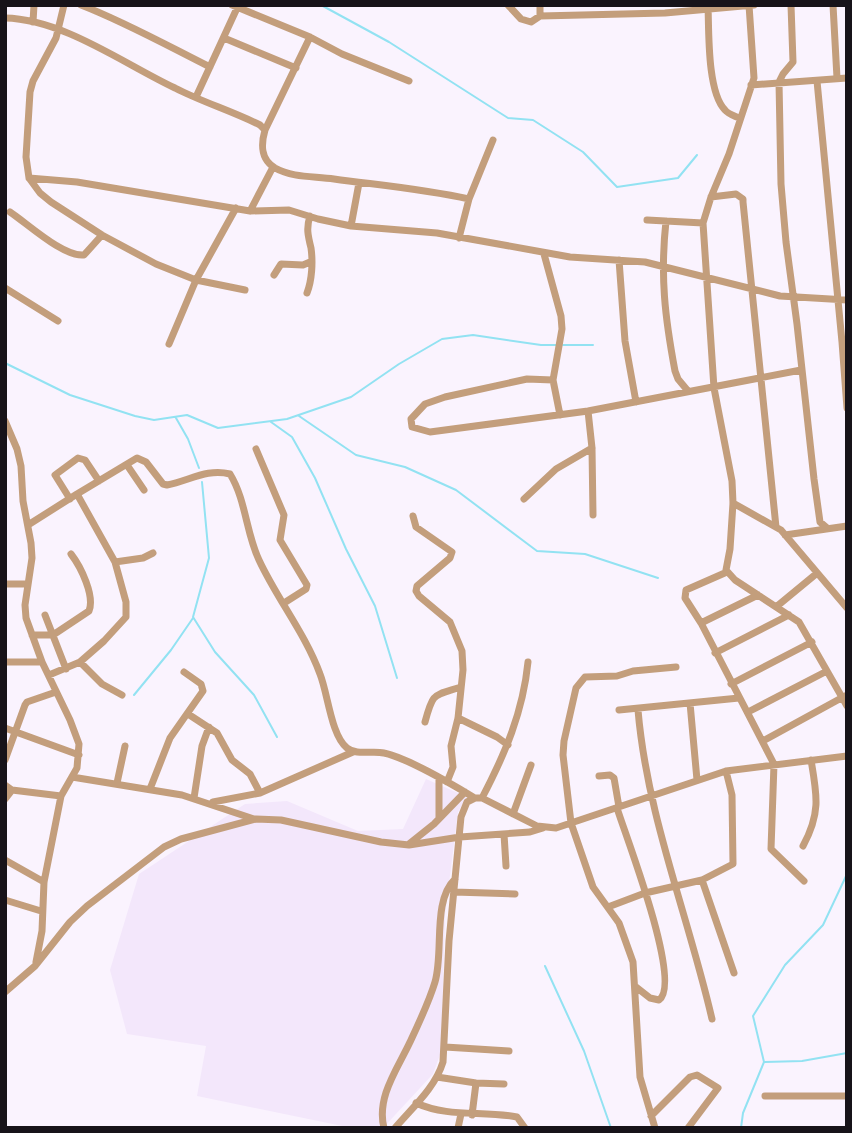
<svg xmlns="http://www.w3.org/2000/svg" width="852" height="1133" viewBox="0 0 852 1133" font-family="Raleway,sans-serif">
  <rect width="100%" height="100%" fill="#faf3fe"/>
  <path fill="#f3e7fb" d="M426,779L467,797L458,812L445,915L441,1052L433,1074L383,1128H352L197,1096L206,1046L127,1034L110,970L139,874L245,804L287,801L358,831L403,829Z"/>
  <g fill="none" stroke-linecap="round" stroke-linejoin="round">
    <path stroke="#92e2f2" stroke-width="2" d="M321,5L389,42L508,118L533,120L583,152L617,187L678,178L697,155
      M563,345H593
      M5,363L70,395L135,416L154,420L187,415L218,428L287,419L351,397L399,364L442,339L473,335L541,345H557
      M299,416L356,455L405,467L456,490L537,551L585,554L658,578
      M176,418L188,439L199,468
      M271,422L292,437L315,478L346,549L375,606L397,678
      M202,482L209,558L193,617L215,652L254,695L277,737
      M134,695L171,650L193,618
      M545,966L584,1051L611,1128
      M765,1062L802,1061L847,1053
      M741,1128L743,1113L764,1062L753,1016L785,965L823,925L847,874"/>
    <path stroke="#c39e7c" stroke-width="7" d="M64,5L56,38L33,81L30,92L26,157L29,178L40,193L51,202L102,235L156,264L196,280L245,290
      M81,5C125,22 168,46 210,67
      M232,5L310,37L342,54L409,81
      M508,5L521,19L531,22L540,16L665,13L754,5
      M540,5V16
      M708,5C709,30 707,92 725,110C728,114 735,116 739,118
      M749,5L754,78L729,154L711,197L703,223L714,388L732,481L733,503L730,549L726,570L735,580L799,622L847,706
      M791,5L793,62L783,74L779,82L781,184L786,242L797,324L814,479L820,522L827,528
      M833,5L837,78
      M5,18C63,19 124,64 175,88C202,102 232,111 260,125L265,130C261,144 260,159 275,168C293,178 314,176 334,179C378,185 424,189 469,199
      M33,22L34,5
      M224,38L296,68
      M817,81L842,342L847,408
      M751,85L847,78
      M196,97L238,6
      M265,130L310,37
      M29,178L77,182L250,211L289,210L318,219L351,226L437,233L570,257L645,262L780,296L847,300
      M711,197L736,194L743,199V202L776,527
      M250,211L273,167
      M10,212C28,224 63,257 84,255L102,235
      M647,220L703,223
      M666,221C660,276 665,318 675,371L678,379L688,391
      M351,226L359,183
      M459,238L469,199L493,140
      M544,254L561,316L562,329L553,380L560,415
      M619,260L625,341L636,402
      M274,275L281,264L303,265L310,262
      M5,288L58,321
      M307,293C312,280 313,262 311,248C308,236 306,228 310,216
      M169,344L196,280L236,208
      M553,380L527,379L445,397L425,404L411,419L412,427L430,432L588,411L801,370
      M588,411L592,448L593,515
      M5,421L17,449L21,466L23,501L31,543L32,558L25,605L26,618L42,662L70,720L79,744L77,768L61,796L44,882L42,931L36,962
      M256,449L284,515L280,540L307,585L306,589L284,603
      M127,465L144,490
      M77,494L137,458L146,462L163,484L167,485C189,481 207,468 230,474C246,500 246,533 259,560C277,599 305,633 320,674C328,694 331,735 347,748C357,756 372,750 384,753C408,758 453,785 475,798
      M70,499L55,475L78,458L85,460L99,481
      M524,499L556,469L592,448
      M733,503L781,530L847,608
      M413,516L416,527L452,552L450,558L417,586L416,591L419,596L450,622L462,651L463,670L458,718L451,746L453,767L447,782
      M28,525L77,494L115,562L126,602V617L104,641L80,662L49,675
      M785,535L847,526
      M115,562L143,558L153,553
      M727,572L686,590L685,598L701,623L774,764L771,849L804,881
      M5,584H27
      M776,607L816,574
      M45,615L66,669
      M701,623L758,595
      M32,635H53L89,611C95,596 81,567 71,554
      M715,653L789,615
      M5,662H42
      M80,662L102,684L122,695
      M731,684L812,642
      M690,703L697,780
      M619,710L739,698
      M638,710C647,816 688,915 712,1019
      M748,712L827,671
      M188,714L217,733L232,760L250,774L260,793
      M458,718L497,737L508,745
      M425,722C433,692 433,696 461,687
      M5,728L79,755
      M763,741L845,696
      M5,760L25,705L27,702L56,692
      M599,776L610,775L614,778L619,807
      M72,777L182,795L254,819
      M439,778V817
      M117,783L125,746
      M5,785L12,790L61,796
      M150,789L170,738L203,691L201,684L184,672
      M194,798L202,746L209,727
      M482,798C505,754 523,712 528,662
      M5,799L12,790
      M213,802L260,793L353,752
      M617,808C626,837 683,983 659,1000L650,998L636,987
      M513,814L531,765
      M504,834L506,866
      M409,844L434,824L465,792
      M803,846C821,813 817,795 811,760
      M5,860L44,882
      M702,880L734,973
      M454,892L515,894
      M5,900L41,911
      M608,907L645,893L702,880L733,864L732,795L726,771
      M5,992L35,966L70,922L87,906L164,847L181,839L256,819L281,820L381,842L409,845L460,837L530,832L543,828
      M445,1047L509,1051
      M437,1077L476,1083L504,1084
      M765,1096H847
      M416,1103C449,1118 483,1110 517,1117L525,1128
      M472,1115L476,1083
      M651,1116L690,1077L697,1075L718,1088L688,1128
      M384,1128C376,1097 398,1068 410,1042C419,1023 429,1002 435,982C444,952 432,901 455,879
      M395,1128C413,1107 435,1088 443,1062L449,941L461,817L467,802L475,798H482L537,826L556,828L726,771L847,756
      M458,1128L461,1114
      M655,1128L640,1077L633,962L619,923L593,887L571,823L563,755L564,741L576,688L585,677L617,676L633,671L676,667"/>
  </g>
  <rect width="852" height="1133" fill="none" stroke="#171319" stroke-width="14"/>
</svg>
